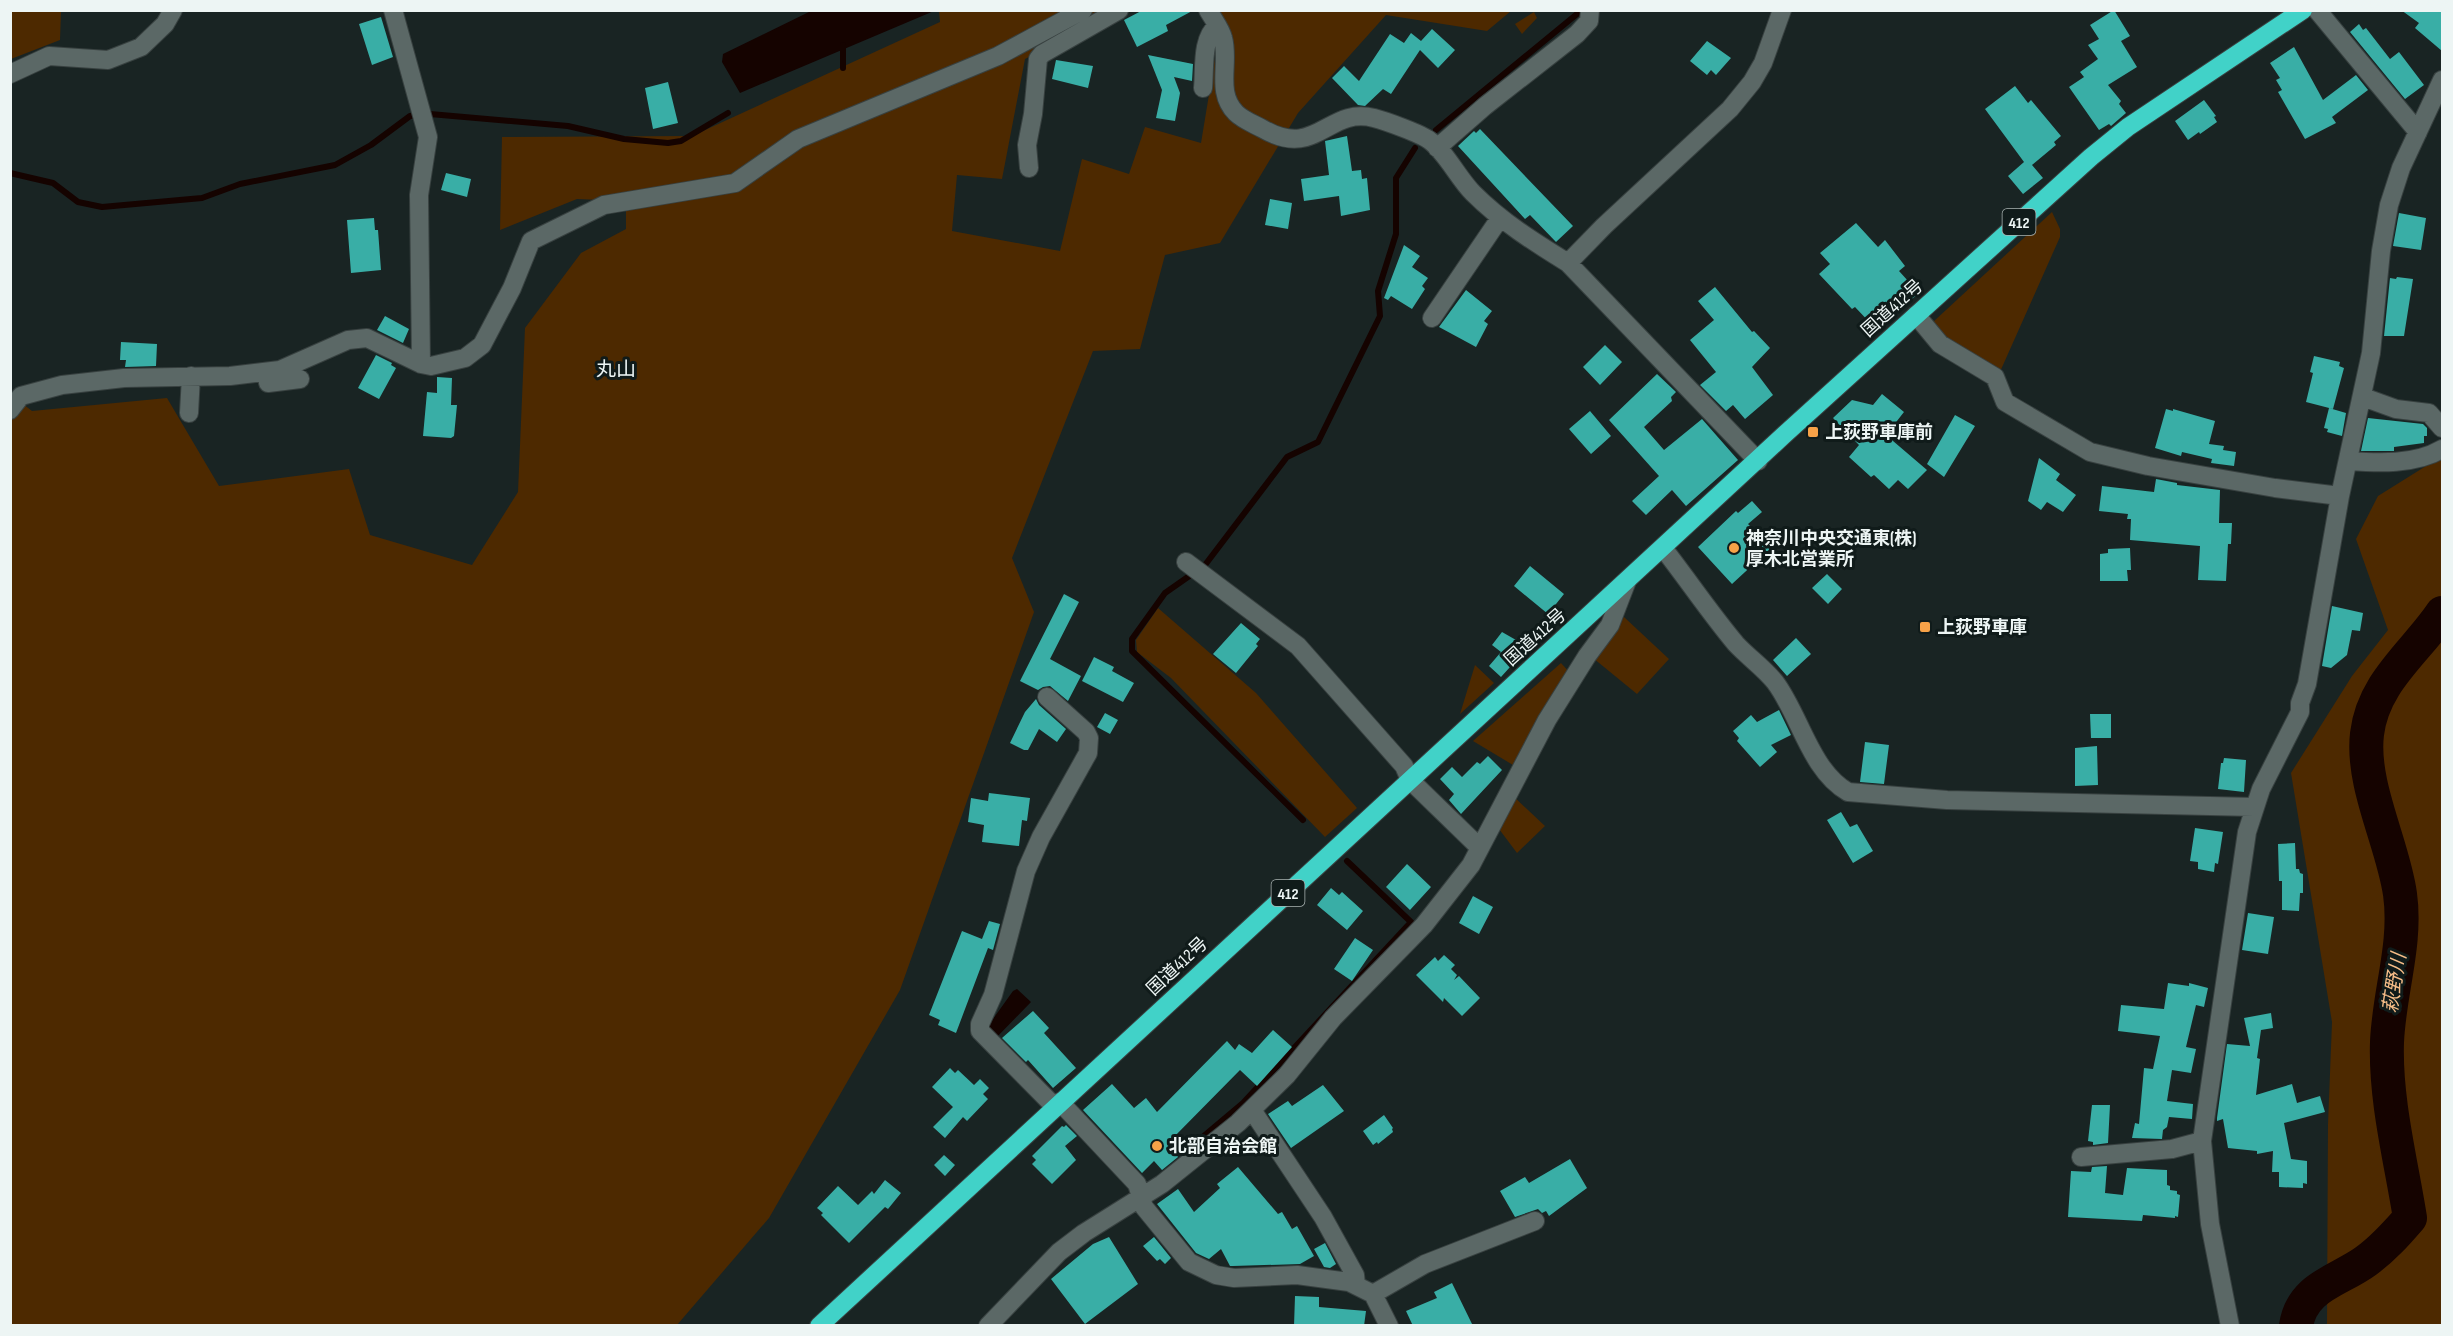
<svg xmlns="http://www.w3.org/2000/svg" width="2453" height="1336" viewBox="0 0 2453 1336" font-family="'Sofia Sans Condensed','Noto Sans JP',sans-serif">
  <rect width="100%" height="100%" fill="#192423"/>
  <path fill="#4d2900" d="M11,10L61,11L60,40L11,59Z
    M939,11H1116L1025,59L1002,179L957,175L952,231L1060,251L1082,159L1129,174L1145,127L1201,143L1218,40L1198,11H1511L1487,31L1386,15L1298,113L1220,243L1165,255L1140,349L1093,351L1012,558L1034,612L900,990L769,1218L677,1325H11L10,394L32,411L167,398L219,486L349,469L370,535L472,565L518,492L525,328L581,253L626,229V201L577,199L500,230L502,137L692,136L940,22Z
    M1534,12L1537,18L1522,34L1515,24Z
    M2052,212L2060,229V237L1999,374L1943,340L1933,322Z
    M2442,456V1325H2327L2328,1124L2332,1022L2291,773L2352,676L2388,630L2356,539L2378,496Z
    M1158,608L1256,693L1357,808L1325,837L1171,678L1137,652L1136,640Z
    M1624,617L1669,659L1637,694L1593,658Z
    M1561,663L1570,673L1513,765L1473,741Z
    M1475,665L1494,683L1460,714Z
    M1512,795L1545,826L1517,853L1496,825Z"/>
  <path fill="#150300" d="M813,10H934V11L740,93L722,62L723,54Z
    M1017,989L1031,1002L994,1040L988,1026L1013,991Z"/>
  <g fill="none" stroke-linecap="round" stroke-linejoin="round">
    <path stroke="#150300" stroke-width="6" d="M843,68V45
      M1436,130L1577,14L1578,10
      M10,173L53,183L78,202L102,207L202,198L240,184L335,165L371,145L410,116L430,114L568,126L624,139L668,143L681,141L728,113
      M1303,820L1132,651V639L1165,593L1205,565L1287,457L1318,442L1380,316L1378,291L1396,234V178L1415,148
      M1186,1151L1243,1103L1411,922L1347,861"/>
    <path stroke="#150300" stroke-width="34" d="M2296,1326C2302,1286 2339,1281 2366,1261C2383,1249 2397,1233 2410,1218C2401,1161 2385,1100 2387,1042C2389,992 2407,944 2400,894C2393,844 2361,785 2367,734C2373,682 2415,653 2442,613"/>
  </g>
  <path fill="#39aea6" d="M1143,10H1194L1166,25L1168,31L1137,47L1124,20Z
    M2114,10L2130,36L2121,41L2137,67L2108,85L2121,101L2119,104L2126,113L2111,126L2109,124L2099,130L2069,87L2084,77L2080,72L2098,59L2088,45L2099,39L2090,25Z
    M2401,10H2442V51L2415,28L2419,23Z
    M381,17L393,57L372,65L359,24Z
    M2359,24L2363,30L2366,28L2390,59L2399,52L2424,85L2405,99L2350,32Z
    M1432,29L1455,50L1438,68L1420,50L1391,94L1383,89L1365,106L1358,105L1332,78L1344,66L1359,81L1390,34L1404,43L1411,33L1421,41Z
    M1707,41L1731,58L1716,75L1711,70L1707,75L1690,61Z
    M2294,47L2323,100L2356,75L2368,90L2332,117L2336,123L2305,139L2278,92L2282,90L2276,80L2280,78L2270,63Z
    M1148,55L1193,64L1192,81L1174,77L1180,93L1175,121L1156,118L1162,90Z
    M1056,60L1093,66L1088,88L1052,79Z
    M668,82L678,123L653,129L645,88Z
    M2015,86L2028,103L2031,100L2061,136L2054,142L2056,145L2032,165L2043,178L2023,194L2008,176L2024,162L1985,109Z
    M2204,100L2216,116L2214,117L2217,122L2200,134L2199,132L2188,140L2175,121Z
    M1480,129L1573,226L1556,242L1530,215L1525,219L1458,146L1474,131L1476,133Z
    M1347,136L1352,171L1361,170L1362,179L1367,178L1370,210L1341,216L1339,196L1304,201L1301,179L1329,175L1325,141Z
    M446,173L471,179L467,197L441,190Z
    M1270,199L1292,203L1288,229L1265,225Z
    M2399,213L2426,218L2421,250L2393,246Z
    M374,218L375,230H378L381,270L351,273L347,220Z
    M1856,223L1878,247L1885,240L1905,266L1899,271L1919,293L1906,304L1901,300L1873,326L1855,307L1852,309L1819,274L1830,264L1820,253Z
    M1404,245L1420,256L1412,267L1428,278L1422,286L1425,289L1412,309L1391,296L1388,300L1384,298Z
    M2397,277L2413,279L2404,336H2384L2390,278L2396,279Z
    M1715,287L1752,332L1754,331L1770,348L1752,367L1773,395L1745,419L1733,405L1726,411L1700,385L1716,372L1690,340L1714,320L1698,301Z
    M1466,290L1492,311L1484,321L1488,324L1476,347L1439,327Z
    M385,316L409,329L403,343L377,330Z
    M121,342L157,344L156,366L125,367L126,360H120Z
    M1605,345L1622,362L1600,385L1583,367Z
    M376,355L392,363L391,365L396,368L379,399L358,388Z
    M2314,356L2340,362L2339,366L2344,368L2333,409L2306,402L2313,373L2310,372Z
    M1657,374L1676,392L1671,397L1672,401L1644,427L1664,450L1702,419L1738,460L1686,506L1672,490L1646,515L1632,501L1659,476L1609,420Z
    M437,377L452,378L451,405H457L454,436L451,438L423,436L427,392L437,393Z
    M1882,394L1904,412L1886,435L1927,470L1908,489L1898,480L1889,489L1874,475L1871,477L1849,457L1859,445L1833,418L1852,400L1873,405Z
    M2329,408L2346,413L2342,436L2327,432L2328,429L2324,428Z
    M2166,409L2173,411V409L2215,421L2209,444L2224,446L2223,450L2236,452L2234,466L2211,463L2212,459L2182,452L2181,456L2155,448Z
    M1590,411L1611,436L1591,454L1569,429Z
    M1955,415L1975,426L1944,477L1927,464Z
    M2368,418L2423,424L2427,428V436H2424V443L2394,447V451H2361Z
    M2039,458L2060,474L2056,480L2076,495L2063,512L2047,502L2041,510L2028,501Z
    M2156,479L2177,483V485L2220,490L2219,523H2232L2231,544H2228L2226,581L2198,580L2200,546L2130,540L2131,519H2127L2128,514L2099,511L2102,486L2154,492Z
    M1752,501L1762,512L1748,524L1771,548L1732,584L1698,547L1736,511L1738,513Z
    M2130,548L2131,570H2127L2128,581H2100V554L2108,553V549Z
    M1530,566L1564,594L1548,614L1514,586Z
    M1827,574L1842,589L1828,604L1812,588Z
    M1064,594L1079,602L1050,659L1081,676L1068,701L1050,686L1043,687L1038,690L1020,681Z
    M2332,606L2363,613L2360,631L2352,630L2347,655L2331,668L2322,666Z
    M1241,623L1260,639L1256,644L1258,646L1236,673L1213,654Z
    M1502,632L1516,640L1512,649L1520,656L1501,677L1489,666L1501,652L1492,645Z
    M1796,638L1811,654L1787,676L1773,660Z
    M1094,657L1114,667L1112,671L1134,683L1123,702L1082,681Z
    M1036,699L1039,705L1066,729L1057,742L1039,729L1028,750H1024L1010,743L1025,712Z
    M1779,710L1791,735L1771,745L1777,752L1760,767L1737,741L1739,738L1733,731L1751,715L1757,722Z
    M1105,713L1118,720L1110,734L1097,727Z
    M2090,714H2111V738H2091Z
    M1865,742L1889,745L1884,784L1860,782Z
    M2097,746L2098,785L2075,786V748Z
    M1488,756L1502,770L1461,814L1449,800L1454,794L1440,779L1452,767L1462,777L1477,762L1480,764Z
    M2224,758L2246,760L2244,792L2218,789L2221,763H2223Z
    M989,793L1030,798L1027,821L1022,820L1019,846L982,842L984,825L968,822L971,798L988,801Z
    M1841,812L1850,827L1857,824L1873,851L1853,863L1827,820Z
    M2195,828L2223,832L2218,864L2215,863L2214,872L2198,869V862L2190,861Z
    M2295,843L2296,869H2299L2300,873L2303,874V893H2300L2299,911L2282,910V881H2279L2278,844Z
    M1407,864L1431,887L1410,910L1386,887Z
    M1331,888L1339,895L1342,892L1363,911L1347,930L1317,905Z
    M1473,896L1493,907L1479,934L1459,923Z
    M2248,913L2274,917L2268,954L2242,950Z
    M989,921L1000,924L993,950L988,948L956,1033L938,1025L940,1020L929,1015L962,931L982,939Z
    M1355,938L1373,950L1352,981L1334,969Z
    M1444,955L1455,965L1451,969L1457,975L1454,980L1459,976L1480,998L1462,1016L1444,998L1443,1002L1416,975L1435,957L1438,961Z
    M2168,983L2189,986V983L2208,988L2204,1007L2196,1005L2186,1047L2196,1049L2191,1073L2172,1070L2167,1101L2193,1104L2192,1119L2169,1117L2167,1127L2163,1130L2162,1139L2132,1138L2135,1123L2139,1124L2144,1068L2153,1069L2160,1036L2118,1031L2121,1005L2164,1009Z
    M1033,1011L1049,1028L1044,1033L1076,1068L1053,1088L1028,1060L1026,1062L1002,1038Z
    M2271,1013L2273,1028L2261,1030L2257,1058L2260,1059L2256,1095L2292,1084L2297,1103L2320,1096L2325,1112L2284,1123L2291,1159L2307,1161V1184L2303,1183V1188L2279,1187V1172H2272L2273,1151L2257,1154V1151L2228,1148L2223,1119L2217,1121V1118L2227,1044L2250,1046L2244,1018Z
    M1273,1030L1292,1047L1257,1086L1240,1070L1169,1142L1177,1151L1175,1153L1178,1157L1162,1170L1154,1161L1142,1173L1083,1110L1112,1084L1134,1108L1146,1098L1157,1112L1227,1041L1235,1050L1239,1044L1252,1053Z
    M950,1068L955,1073L958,1070L974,1085L980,1079L989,1088L983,1094L988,1099L967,1121L963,1117L945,1138L933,1127L953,1107L932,1087Z
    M1323,1085L1344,1111L1291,1148L1268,1114L1288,1101L1292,1106Z
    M2092,1105H2110L2108,1143L2093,1145V1142L2088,1141Z
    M1384,1115L1393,1128L1392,1129L1393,1132L1378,1144L1377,1142L1373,1145L1363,1131Z
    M1066,1125L1077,1136L1065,1146L1076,1160L1052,1184L1032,1164L1036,1160L1032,1156L1062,1126L1064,1127Z
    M944,1155L955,1165L945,1176L934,1165Z
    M1570,1159L1587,1188L1549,1216L1546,1211L1542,1213L1538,1209L1515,1217L1500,1191L1525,1177L1529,1183Z
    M2107,1166L2105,1193L2123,1195L2127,1168L2167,1170V1185L2170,1186V1190L2177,1191V1194L2180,1195L2178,1217L2175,1216V1218L2143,1215L2142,1221L2068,1217L2071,1171L2091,1172L2092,1167Z
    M1238,1167L1278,1214L1282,1212L1292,1229L1297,1226L1314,1256L1300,1264L1233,1266H1230L1221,1249L1209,1259L1196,1253L1157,1204L1178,1189L1194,1212L1220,1188L1217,1184Z
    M885,1180L901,1193L888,1209L885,1207L849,1243L821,1215L823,1213L817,1208L838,1186L858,1205L872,1191L874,1194Z
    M1109,1237L1138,1284L1085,1324L1051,1279L1093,1244Z
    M1154,1237L1171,1258L1165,1264L1160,1259L1157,1261L1143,1246Z
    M1325,1243L1336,1264L1330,1268L1324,1267L1314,1249Z
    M1452,1283L1473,1326H1413L1406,1311L1437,1298L1434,1292Z
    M1295,1296L1319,1297V1307L1366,1311L1364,1326H1294Z"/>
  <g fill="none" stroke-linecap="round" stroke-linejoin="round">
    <defs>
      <path id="minor" d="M393,10L428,137L419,195L421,364
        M1208,10C1213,19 1221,29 1223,38C1230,63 1215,92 1236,113C1243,120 1254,124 1263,129C1317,160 1328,106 1374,118C1386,121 1421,134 1429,140C1446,152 1458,178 1473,193C1502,222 1534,242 1568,263
        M2317,10L2418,132
        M10,74L49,56L108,60L141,47L165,24L173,10
        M1203,88C1205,69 1201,39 1217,26
        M1437,148L1485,106L1577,34L1589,21L1590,10
        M1029,168L1027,145L1033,114L1038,59L1042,54L1119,10
        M1916,315L1940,344L1995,377L2005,402L2090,452L2148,466L2275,488L2340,496
        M1432,318L1500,218
        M267,375L268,383L300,379
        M2363,397L2396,409L2429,413L2442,428
        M10,410L21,396L62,385L124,378L230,376L280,370L348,340L367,338L421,364L431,366L465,358L482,345L512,288L531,241L604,205L735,183L798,139L998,56L1083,10
        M189,413L191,376
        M1758,461L1568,263L1604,226L1730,109L1752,82L1763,63L1782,10
        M2348,461C2378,463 2415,465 2442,449
        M1663,548C1688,580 1710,613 1736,644C1748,657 1764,668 1775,682C1800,715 1810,770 1848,792L1947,800L2254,807
        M1186,562L1298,646L1404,766L1410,780L1479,847
        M1047,697L1086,732L1089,738L1088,753L1041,837L1026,871L993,995L980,1024V1031L1055,1107
        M1060,1102L1137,1184L1144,1207L1189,1262L1216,1275L1234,1278L1297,1275L1349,1282L1373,1294L1389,1326
        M1252,1110L1323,1217L1355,1275L1356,1285
        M2081,1157L2172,1149L2202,1141
        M1373,1294L1425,1264L1535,1221
        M988,1326L1059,1252L1084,1233L1162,1184L1238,1123L1287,1075L1333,1018L1424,925L1471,865L1547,720L1587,656L1610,625L1627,581
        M2230,1326L2210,1224L2202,1141L2247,832L2261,789L2300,712V703L2307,684L2340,496L2371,353L2381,251L2389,205L2401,168L2442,80"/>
      <path id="highway" d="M819,1326L1785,434L2091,157L2128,127L2303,10"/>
    </defs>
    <use href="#minor" stroke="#384140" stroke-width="20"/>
    <use href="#highway" stroke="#384140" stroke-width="20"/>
    <use href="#minor" stroke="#5b6866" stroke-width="18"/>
    <use href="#highway" stroke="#41d2c8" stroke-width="18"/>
  </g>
  <g fill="#f7a248" stroke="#101b1a" stroke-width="2">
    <rect x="1807" y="426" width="12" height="12" rx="3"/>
    <circle cx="1734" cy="548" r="6"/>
    <rect x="1919" y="621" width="12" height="12" rx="3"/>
    <circle cx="1157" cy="1146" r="6"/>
  </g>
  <g text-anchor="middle" stroke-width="6" stroke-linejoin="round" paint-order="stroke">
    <g fill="#101b1a" stroke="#abb4b3" stroke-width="1.5">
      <rect x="2002.5" y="209" width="33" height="26" rx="4.5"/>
      <rect x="1271.5" y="880" width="33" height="26" rx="4.5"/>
    </g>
    <g font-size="16" font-weight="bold" fill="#edf5f4">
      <text x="2019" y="228">412</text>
      <text x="1288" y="899">412</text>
    </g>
    <g font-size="18" fill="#edf5f4" stroke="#101b1a">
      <text transform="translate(1892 308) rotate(-42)" y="6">国道412号</text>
      <text transform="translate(1535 637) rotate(-42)" y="6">国道412号</text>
      <text transform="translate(1177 966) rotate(-43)" y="6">国道412号</text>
    </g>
    <g font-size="18" font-weight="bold" fill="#edf5f4" stroke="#101b1a" text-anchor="start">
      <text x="1825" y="438">上荻野車庫前</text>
      <text x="1746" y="544">神奈川中央交通東(株)<tspan x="1746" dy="21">厚木北営業所</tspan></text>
      <text x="1937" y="633">上荻野車庫</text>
      <text x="1169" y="1152">北部自治会館</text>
    </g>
    <g font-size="20" fill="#edf5f4" stroke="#101b1a">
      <text x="616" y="376">丸山</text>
    </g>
    <g font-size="20" font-style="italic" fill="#f6bd88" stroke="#101b1a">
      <text transform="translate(2394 983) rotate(-81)" y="7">萩野川</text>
    </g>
  </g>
  <rect width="2453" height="1336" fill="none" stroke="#edf5f4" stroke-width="24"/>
</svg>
